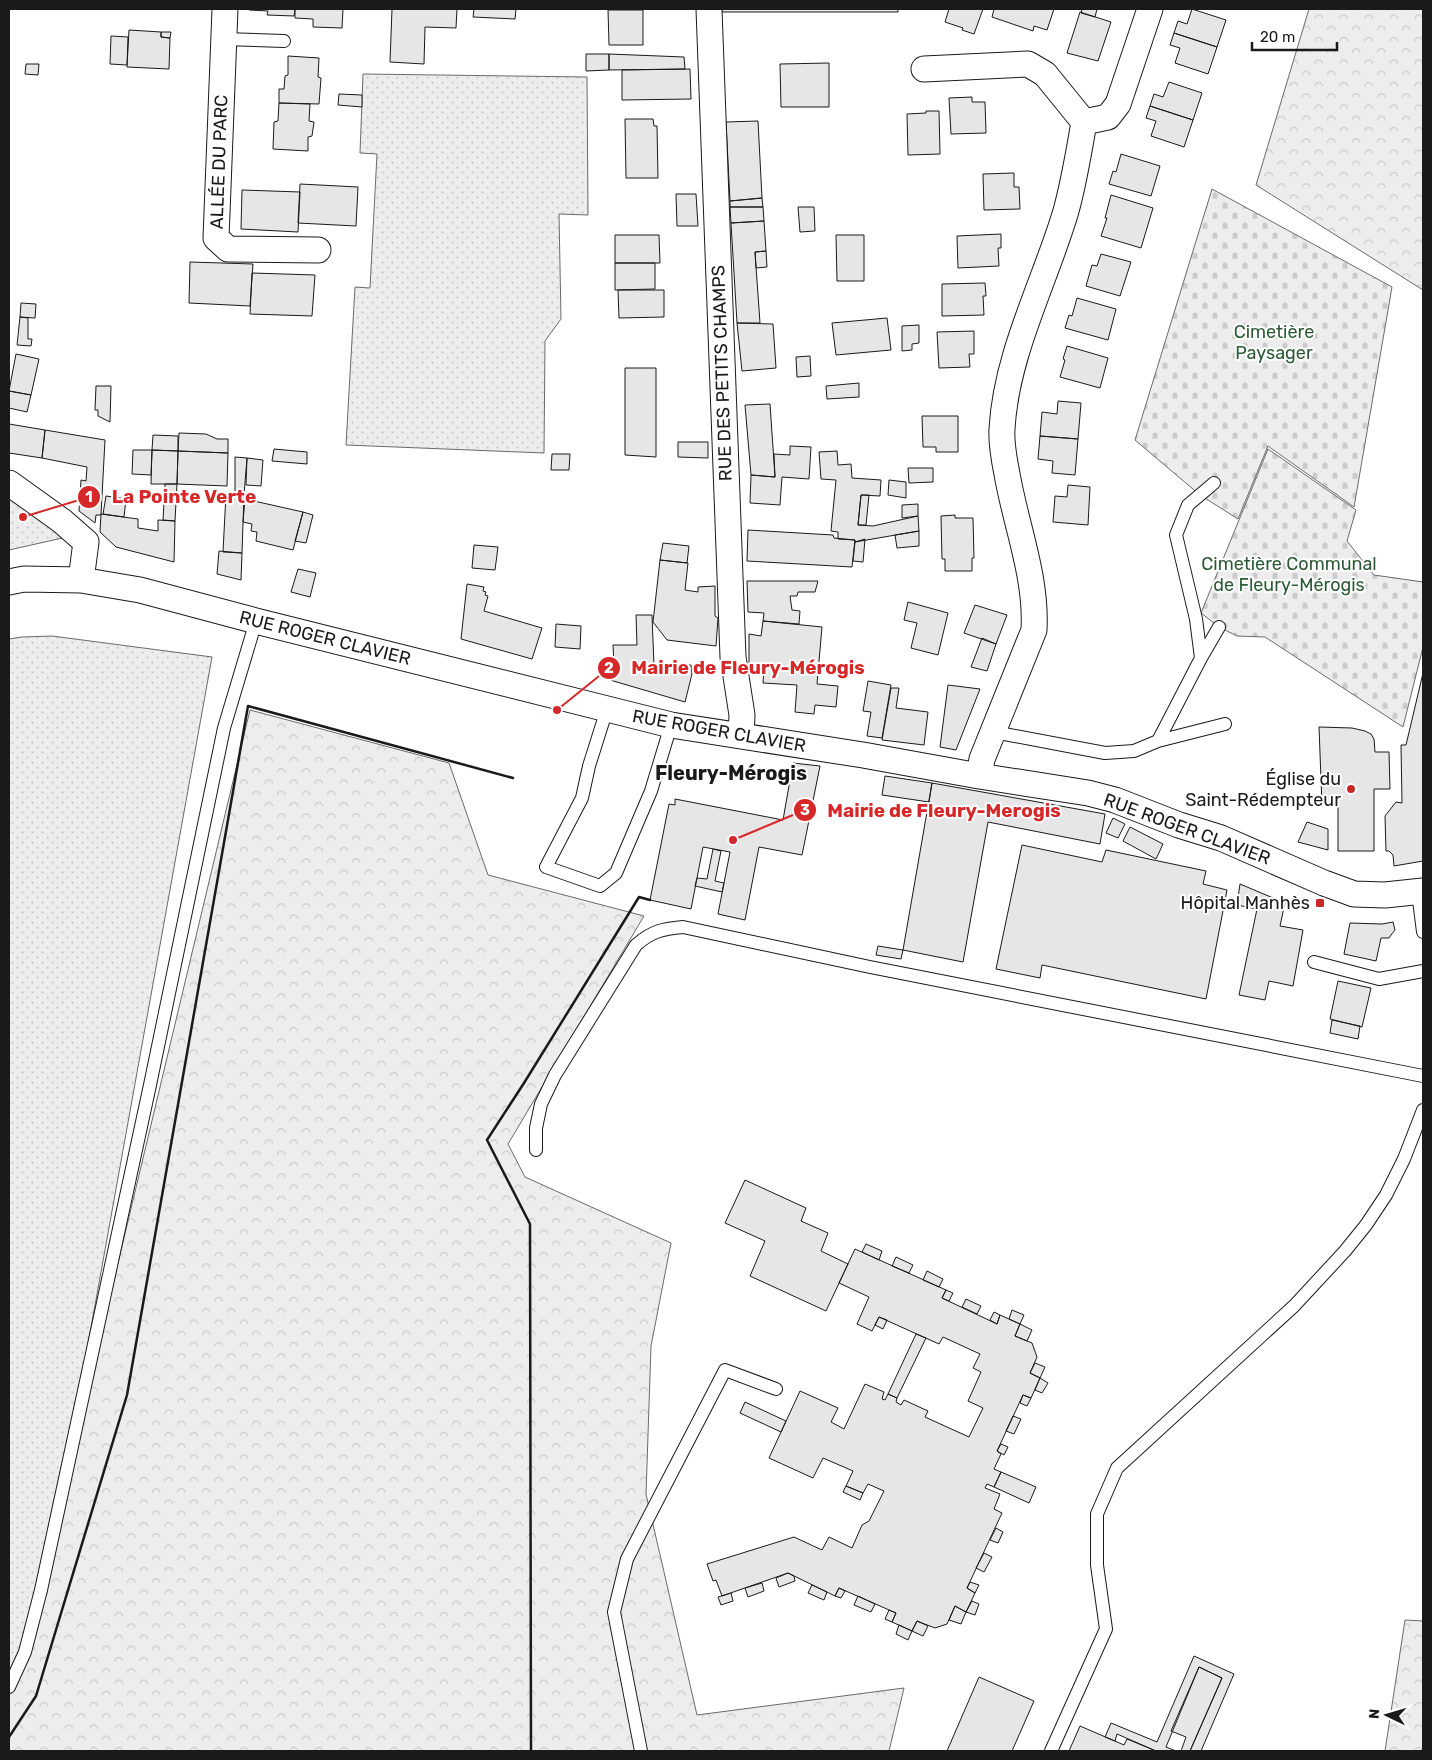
<svg xmlns="http://www.w3.org/2000/svg" width="1432" height="1760" viewBox="0 0 1432 1760" font-family="Rubik,sans-serif">
  <defs>
    <pattern id="grass-dots" width="8" height="8" patternUnits="userSpaceOnUse" patternTransform="scale(1.25)"><rect width="8" height="8" fill="#ededed"/><path d="M2 2h.1M6 6h.1" fill="none" stroke="#cbcbcb" stroke-width="1.8" stroke-linecap="round"/></pattern>
    <pattern id="forest-crowns" width="20" height="18" patternUnits="userSpaceOnUse" patternTransform="scale(1.25)"><rect width="20" height="18" fill="#ededed"/><path d="M2 6a3 3 0 1 1 6 0M12 15a3 3 0 1 1 6 0" fill="none" stroke="#cbcbcb"/></pattern>
    <pattern id="cemetery-stones" width="16" height="16" patternUnits="userSpaceOnUse" patternTransform="scale(1.25)"><rect width="16" height="16" fill="#ededed"/><path d="M2 7V4a2 2 0 0 1 4 0v3zM10 15v-3a2 2 0 0 1 4 0v3z" fill="#cbcbcb"/></pattern>
  </defs>
  <rect width="100%" height="100%" fill="#fff"/>
  <path fill="url(#grass-dots)" stroke="#6a6a6a" d="M363,74L587,77L588,215L559,214L561,319L545,341L544,453L346,445L355,287L370,288L377,154L360,153Z
    M9,497L67,537L9,550Z
    M52,636L212,657L55,1527L9,1687V639L22,637Z"/>
  <path fill="url(#forest-crowns)" stroke="#6a6a6a" d="M1309,9H1423V290L1256,185Z
    M250,710L449,763L488,875L644,916L508,1144L525,1177L671,1243L651,1346L646,1494L697,1715L904,1688L889,1751H9V1687L55,1527Z
    M1405,1620L1423,1621V1751H1385Z"/>
  <path fill="url(#cemetery-stones)" stroke="#6a6a6a" d="M1212,189L1392,287L1354,507L1268,446L1238,519L1200,495L1135,440Z
    M1268,449L1356,510L1347,541L1374,575L1423,582V647L1403,727L1265,637L1237,636L1219,627L1201,613Z"/>
  <path fill="#e6e6e6" stroke="#1a1a1a" d="M249,9H295L294,16L267,15L268,11L249,10Z
    M295,9H343L342,28L313,27V19L295,18Z
    M392,9H457L456,28L425,27L424,64L390,62Z
    M474,9H516L515,19L473,17Z
    M722,9H898V12H722Z
    M949,9H983L974,34L962,30L963,28L945,22Z
    M994,9H1054L1047,30L1034,26L1033,31L992,17Z
    M1082,9H1097L1095,17L1081,13Z
    M1192,9L1226,20L1217,47L1174,33L1178,21L1187,24Z
    M608,10H643V45H609Z
    M1080,12L1111,22L1098,61L1067,53Z
    M129,30L161,32V37L170,38L169,69L127,67Z
    M161,32H171L170,38L161,37Z
    M1174,33L1217,47L1208,74L1175,63L1180,48L1170,45Z
    M111,36L128,37L127,65L110,64Z
    M586,54H609V70L586,71Z
    M609,54L684,57L685,69L609,70Z
    M288,56L319,58L318,77L321,78L319,104L279,103V89H284L285,76L288,75Z
    M829,63V107H781L780,64Z
    M26,64H39L38,75L25,74Z
    M690,69L691,99L622,100V70Z
    M1169,82L1202,93L1193,120L1150,106L1154,94L1163,97Z
    M339,94L362,95V107L338,105Z
    M972,97V102H985L986,133L951,134L949,98Z
    M279,103L310,104L309,121L314,122L312,136L308,137V151L273,149L274,122L278,121Z
    M1150,106L1193,120L1184,147L1151,136L1156,121L1146,118Z
    M926,111H939L940,154L908,155L907,114L926,113Z
    M625,119H653L654,126H657L658,178H626Z
    M758,121L762,198L730,201L726,122Z
    M1121,154L1160,166L1151,196L1109,184L1113,171L1116,172Z
    M1014,173V187H1019L1020,209L984,210L983,174Z
    M300,184L358,187L356,226L298,223Z
    M242,190L300,192L298,232L241,229Z
    M676,194H696L698,226H677Z
    M1111,195L1153,208L1141,248L1101,236L1107,218H1105Z
    M762,198L763,207H730V201Z
    M730,207H763L764,221L731,223Z
    M798,207H814L815,231L800,232Z
    M764,221L766,251L755,252L760,323H737L731,223Z
    M1001,234V248H998L999,266L958,268L957,236Z
    M615,235H659L660,263H615Z
    M836,235H864V281H837Z
    M766,251L767,267L756,268L755,252Z
    M1101,254L1131,262L1120,296L1086,286L1092,265L1097,266Z
    M190,262L253,264L250,306L189,303Z
    M615,263H655V289L615,290Z
    M252,273L315,275L312,316L250,314Z
    M985,283L986,296H983L984,315L942,316V284Z
    M618,290H664V317L619,318Z
    M1077,298L1116,309L1108,340L1065,328L1069,315L1072,316Z
    M21,303L36,304L35,318L20,317Z
    M20,317L28,318V339H32L31,346L17,345Z
    M887,318L891,350L836,355L832,323Z
    M737,323L773,324L776,368L742,371Z
    M919,325V343L912,344V350L902,351V326Z
    M974,331V354H969L970,367L939,368L937,332Z
    M1067,346L1108,358L1100,388L1060,377L1065,360L1063,359Z
    M16,354L39,359L31,395L9,391Z
    M810,356L811,376L797,377L796,357Z
    M625,368H656V457L625,455Z
    M859,383V397L827,399L826,386Z
    M96,386H111L110,422L98,416V410H95Z
    M9,391L31,395L27,412L9,408Z
    M1058,401L1081,403L1078,439L1040,436L1042,412L1057,414Z
    M770,404L775,477L751,475L745,405Z
    M922,416H958V452H936V447H923Z
    M9,424L45,430L42,458L9,453Z
    M45,430L105,440L101,515H96L95,523L79,511L81,480L86,481L87,467L42,458Z
    M179,433L206,434L217,439H228V453L178,451Z
    M153,435L178,436V451L152,450Z
    M1040,436L1078,439L1075,475L1052,473L1053,461L1038,459Z
    M678,442H708V458L678,457Z
    M790,446L811,447L809,479L782,477L780,505L750,503L751,475L775,477L774,454L790,455Z
    M274,449L307,452V464L272,461Z
    M133,450H152L151,475L132,474Z
    M152,450L178,451L177,484H151Z
    M178,451L228,453L227,486L177,484Z
    M837,451L838,465L851,464L852,478L881,480L880,496L861,495L858,525L873,526L918,516L919,531L855,542V540L838,539V532L831,531L836,480L821,479L819,452Z
    M552,454H570L569,470H551Z
    M235,457L247,458L244,495L235,494Z
    M247,458L263,460L261,486L246,485Z
    M908,468H933V482L909,483Z
    M889,480L906,482V498L888,495Z
    M165,484H177L175,521L163,520Z
    M1068,485L1090,487L1088,525L1053,522L1055,496L1067,497Z
    M226,494L244,495L242,553L223,552Z
    M861,495H869L866,525H858Z
    M106,496L126,499L124,517L103,514Z
    M245,499L303,512L293,550L256,541L257,532L251,531L252,524L243,522Z
    M918,504V516L902,518V505Z
    M303,512L313,515L306,543L295,541Z
    M101,514L138,519V528L158,531V520L175,521L174,562L116,547L100,532Z
    M955,515V518H973L974,558H972V571H945V559H942L941,516Z
    M748,530L833,535L834,538L855,540L852,567L747,561Z
    M919,531V546L897,548L895,535Z
    M865,539L863,562L853,561L855,542Z
    M663,543L689,546L687,563L660,560Z
    M474,545L498,547L495,570L472,568Z
    M219,551L242,553L241,580L217,574Z
    M660,560L688,563L685,590L698,592V587L715,586V616L718,618L716,646L667,640L653,622Z
    M298,569L316,573L310,597L291,592Z
    M747,581H818L815,592H798L797,596H790L792,610L800,611L799,624L763,621L764,613L748,612Z
    M467,584L484,587L483,591L486,592L485,595L488,596L484,611L542,628L532,659L461,639Z
    M908,602L948,613L938,655L911,648L917,623L904,620Z
    M975,605L1007,615L996,644L964,633Z
    M636,615H652L654,666L691,665L692,674L685,702L610,680L614,665L613,645H637Z
    M763,621L822,627L817,684L838,686L836,707L815,705L814,714L795,712L797,685L763,683L764,667L749,665V634L761,636Z
    M556,624L581,626L580,649L555,647Z
    M982,638L996,644L987,671L971,667Z
    M1423,673V861L1394,866L1393,855L1389,851H1386L1385,816L1396,802L1402,803L1401,745H1406Z
    M868,681L891,685L882,738L867,736L871,712L863,711Z
    M948,685L980,689L956,750L940,747Z
    M891,688H899L896,708L928,712L924,745L882,740Z
    M1319,727L1352,728L1365,731L1371,734L1374,739L1375,752H1389L1390,789H1374V851H1338V805H1322Z
    M793,763L820,766L802,855L759,847L745,920L718,914L730,852L703,847L691,909L650,900L669,804L675,805V799L783,820Z
    M885,776L932,783L929,802L882,795Z
    M932,783L1105,814L1100,844L988,822L963,962L903,950Z
    M1113,818L1125,824L1118,838L1106,833Z
    M1307,822L1328,829V850L1298,842Z
    M1130,827L1163,844L1156,859L1123,841Z
    M1022,845L1102,862L1106,850L1206,871L1203,884L1227,890L1206,999L1042,965L1040,978L996,969Z
    M713,849L721,851L715,881L724,883L722,892L695,886L697,878L707,879Z
    M1240,884L1285,903L1280,926L1303,930L1293,986L1269,981L1265,1000L1239,995L1257,909L1237,905Z
    M1393,922L1395,930L1391,935L1389,938H1381L1376,961L1344,954L1350,923L1382,924Z
    M878,946L903,950L901,959L876,955Z
    M1338,981L1371,988L1362,1027L1330,1019Z
    M1332,1020L1360,1026L1358,1039L1330,1033Z
    M745,1180L806,1208L801,1221L828,1233L821,1251L848,1264L826,1311L750,1276L765,1241L725,1223Z
    M866,1244L882,1251L879,1260L862,1252Z
    M855,1249L946,1290L942,1298L997,1324L1000,1315L1020,1324L1015,1336L1032,1343L1037,1357L1030,1373L1040,1378L1031,1398L1023,1395L997,1451L1001,1454L994,1469L1001,1472L994,1487L987,1484L985,1488L1000,1494L994,1509L1002,1513L967,1588L975,1593L966,1612L955,1606L947,1624L935,1628L917,1621L912,1631L892,1622L896,1613L839,1588L835,1596L788,1573L722,1596L716,1580L713,1581L707,1564L794,1537L822,1550L829,1537L852,1548L862,1525L869,1521L884,1491L868,1484L863,1493L846,1486L853,1471L823,1458L813,1478L769,1458L800,1391L838,1408L831,1422L844,1429L865,1384L884,1392L882,1399L885,1400L888,1394L897,1398L896,1402L901,1405L904,1400L928,1411L925,1417L969,1437L983,1408L968,1401L981,1372L973,1368L980,1354L943,1337L939,1344L879,1317L872,1331L857,1324L869,1297L839,1283Z
    M896,1257L913,1265L909,1273L892,1266Z
    M927,1271L943,1279L939,1287L923,1280Z
    M946,1290L953,1293L949,1301L942,1298Z
    M966,1299L981,1306L977,1314L962,1307Z
    M1012,1310L1024,1315L1020,1324L1009,1319Z
    M994,1312L1000,1315L997,1324L990,1320Z
    M879,1317L887,1320L883,1329L875,1325Z
    M1020,1324L1032,1330L1027,1341L1015,1336Z
    M916,1334L926,1338L897,1398L888,1394Z
    M1035,1363L1045,1367L1040,1378L1030,1373Z
    M1040,1378L1048,1383L1042,1393L1035,1390Z
    M1023,1395L1031,1398L1027,1406L1020,1403Z
    M745,1402L786,1421L781,1432L740,1413Z
    M1013,1416L1021,1419L1014,1434L1006,1431Z
    M1001,1444L1008,1447L1004,1455L997,1451Z
    M1001,1472L1036,1487L1029,1503L994,1487Z
    M846,1486L863,1493L860,1500L843,1492Z
    M996,1528L1003,1532L998,1543L990,1540Z
    M984,1553L992,1557L984,1572L976,1568Z
    M788,1573L794,1576L795,1581L779,1587L776,1578Z
    M970,1582L979,1585L975,1593L967,1588Z
    M762,1583L764,1591L748,1597L745,1588Z
    M812,1585L827,1592L824,1600L808,1593Z
    M839,1588L845,1591L841,1598L835,1596Z
    M731,1593L733,1601L721,1605L718,1597Z
    M858,1596L875,1604L871,1612L854,1605Z
    M972,1601L979,1604L975,1615L966,1612Z
    M955,1606L966,1612L961,1624L949,1620Z
    M889,1610L896,1613L892,1622L885,1619Z
    M917,1621L928,1626L923,1636L912,1631Z
    M899,1625L912,1631L908,1640L896,1634Z
    M1194,1656L1234,1674L1201,1751H1190L1222,1678L1199,1667L1166,1747L1176,1751H1156L1117,1734L1115,1741L1105,1737L1111,1723L1157,1742Z
    M1199,1667L1222,1678L1190,1751H1181L1186,1737L1171,1731Z
    M979,1677L1034,1701L1012,1751H947Z
    M1080,1726L1124,1745L1127,1739L1156,1751H1069Z"/>
  <g fill="none" stroke-linecap="round" stroke-linejoin="round">
    <defs>
      <path id="lane" d="M223,39L284,41
        M1201,658L1196,619L1176,535L1188,505L1214,483
        M607,709L589,766L582,798L546,867L600,886L616,873L651,791L671,725
        M994,732L1105,753L1134,751L1158,741L1201,658L1219,627
        M1158,741L1225,724
        M1418,892L1423,932
        M1314,962L1379,979L1423,971
        M536,1150V1128L541,1104L555,1075L636,945C652,931 662,929 683,927L870,967L1423,1076
        M9,1687L25,1652L41,1590L150,1085L224,728L256,621
        M641,1751L614,1612L627,1559L725,1370L776,1389
        M1051,1751L1106,1629L1097,1565V1514L1117,1468L1294,1306L1345,1251L1366,1225L1386,1195L1404,1159L1423,1110"/>
      <path id="street" d="M225,9L216,238L228,249L318,250
        M709,9L733,657L742,715L741,736
        M924,69L1028,64L1045,74L1084,122C1079,152 1074,182 1066,211C1045,282 1006,354 1002,429C1001,443 1004,459 1007,474C1016,526 1037,577 1034,630L982,759L979,776
        M1084,122L1108,117L1118,104L1150,9
        M9,483L62,521L86,542L81,580
        M9,582L24,579L81,580L140,590L256,621L671,725L863,755L979,776L1088,793L1115,800L1179,825L1221,838L1324,883L1354,894L1385,895L1423,891"/>
    </defs>
    <use href="#lane" stroke="#1a1a1a" stroke-width="14"/>
    <use href="#street" stroke="#1a1a1a" stroke-width="27"/>
    <use href="#lane" stroke="#fff" stroke-width="12"/>
    <use href="#street" stroke="#fff" stroke-width="25"/>
    <path stroke="#1a1a1a" stroke-width="2.5" d="M9,1737L36,1696L127,1395L248,706L513,778
      M531,1751L530,1224L487,1140L524,1083L639,897L650,900"/>
  </g>
  <g fill="#c62828" stroke="#fff" stroke-width="2">
    <circle cx="1351" cy="789" r="5"/>
    <rect x="1315" y="898" width="10" height="10" rx="2.5"/>
  </g>
  <g text-anchor="middle" stroke-width="4" stroke-linejoin="round" paint-order="stroke">
    <g font-size="18" fill="#1a1a1a" stroke="#fff">
      <text transform="translate(219 162) rotate(-88)" y="6">ALLÉE DU PARC</text>
      <text transform="translate(722 373) rotate(-92)" y="6">RUE DES PETITS CHAMPS</text>
      <text transform="translate(325 638) rotate(14)" y="6">RUE ROGER CLAVIER</text>
      <text transform="translate(719 731) rotate(10)" y="6">RUE ROGER CLAVIER</text>
      <text transform="translate(1187 829) rotate(20)" y="6">RUE ROGER CLAVIER</text>
    </g>
    <g font-size="18" fill="#2b5a34" stroke="#fff">
      <text x="1274" y="338">Cimetière<tspan x="1274" dy="21">Paysager</tspan></text>
      <text x="1289" y="570">Cimetière Communal<tspan x="1289" dy="21">de Fleury-Mérogis</tspan></text>
    </g>
    <g font-size="18" fill="#1a1a1a" stroke="#fff" text-anchor="end">
      <text x="1341" y="785">Église du<tspan x="1341" dy="21">Saint-Rédempteur</tspan></text>
      <text x="1310" y="909">Hôpital Manhès</text>
    </g>
    <g font-size="20" font-weight="bold" fill="#1a1a1a" stroke="#fff">
      <text x="731" y="780">Fleury-Mérogis</text>
    </g>
  </g>
  <path fill="none" stroke="#d62828" stroke-width="2" d="M23 517L89 497M557 710L609 668M733 840L805 810"/>
  <g fill="#d62828" stroke="#fff" stroke-width="2">
    <circle cx="23" cy="517" r="5"/>
    <circle cx="557" cy="710" r="5"/>
    <circle cx="733" cy="840" r="5"/>
    <circle cx="89" cy="497" r="12"/>
    <circle cx="609" cy="668" r="12"/>
    <circle cx="805" cy="810" r="12"/>
  </g>
  <g font-size="15" text-anchor="middle" font-weight="bold" fill="#fff">
    <text x="89" y="502">1</text>
    <text x="609" y="673">2</text>
    <text x="805" y="815">3</text>
  </g>
  <g font-size="19" text-anchor="middle" font-weight="bold" fill="#d62828" stroke="#fff" stroke-width="4" stroke-linejoin="round" paint-order="stroke">
    <text x="184" y="503">La Pointe Verte</text>
    <text x="748" y="674">Mairie de Fleury-Mérogis</text>
    <text x="944" y="817">Mairie de Fleury-Merogis</text>
  </g>
  <rect width="1432" height="1760" fill="none" stroke="#1a1a1a" stroke-width="20"/>
  <g transform="translate(1387 1715) rotate(275)" stroke="#ffffff" stroke-width="4" paint-order="stroke">
  <path d="M0-4L9 19L0 12L-9 19Z" fill="#1a1a1a"/>
  <text y="-8" font-size="14" font-weight="bold" text-anchor="middle" fill="#1a1a1a">N</text>
  </g>
  <path d="M1252 42v8h85v-8" fill="none" stroke="#1a1a1a" stroke-width="2.5"/>
  <text x="1260" y="42" font-size="15" fill="#1a1a1a" stroke="#ffffff" stroke-width="4" paint-order="stroke">20 m</text>
</svg>
